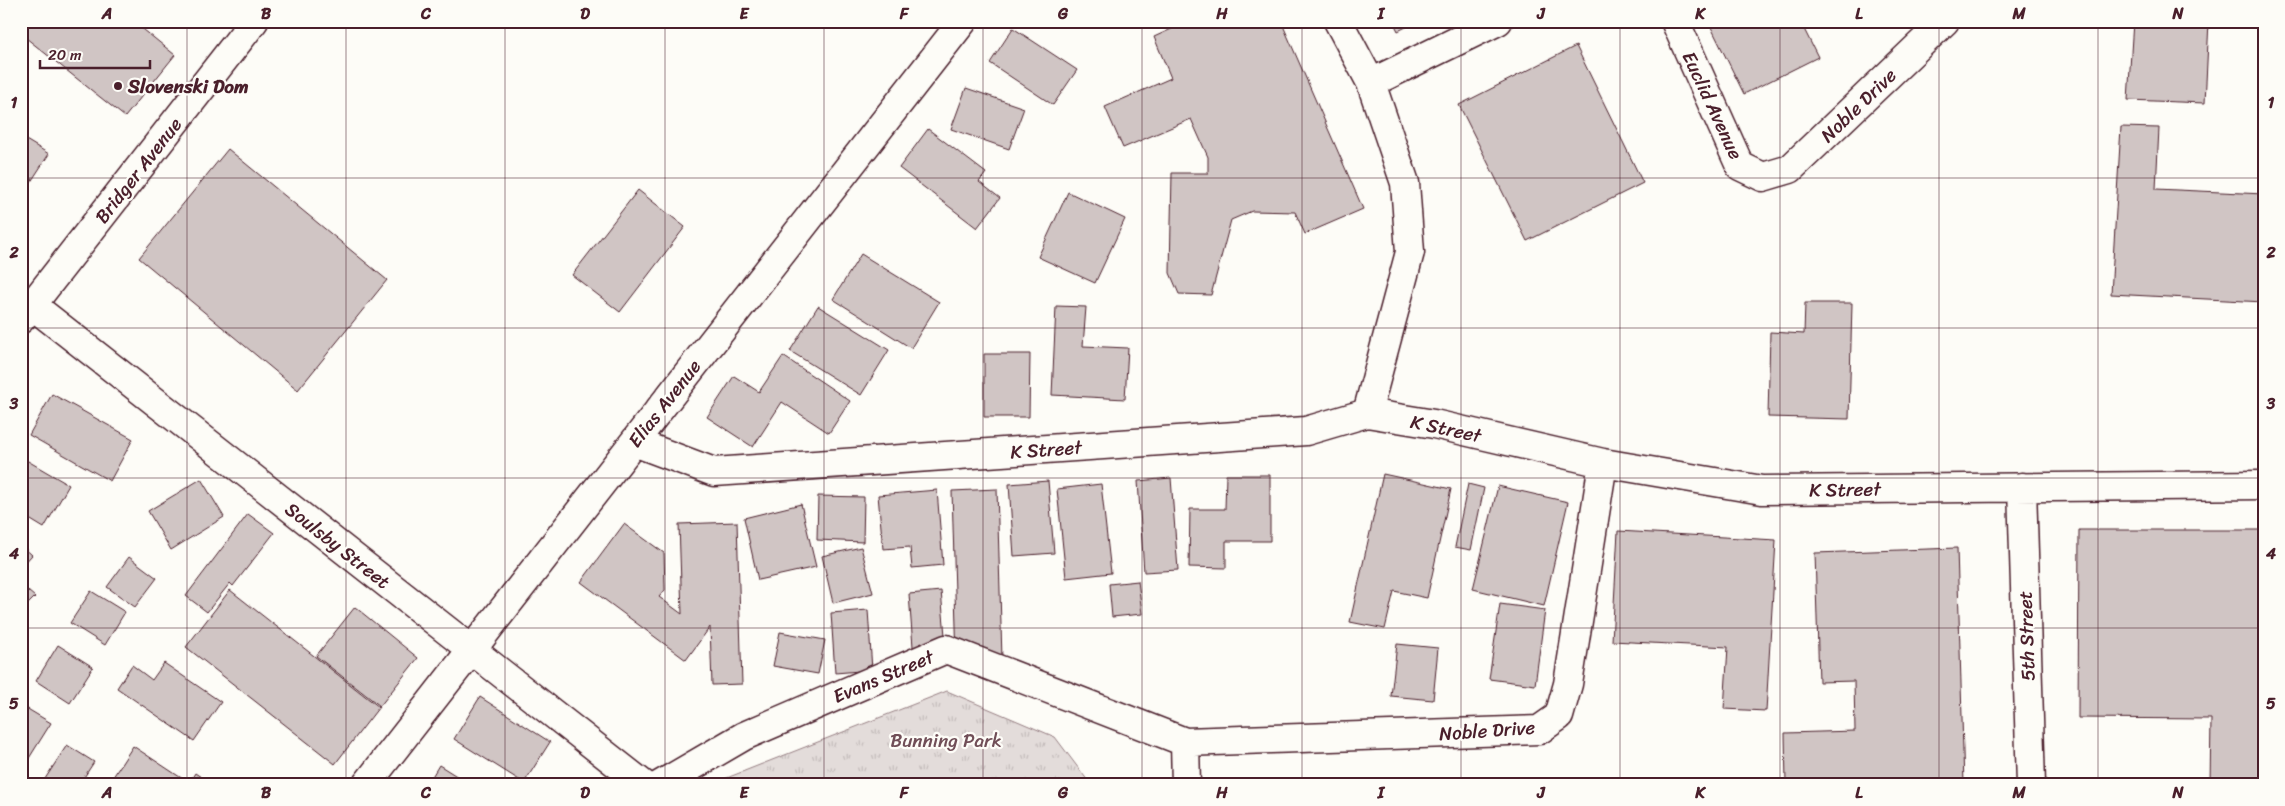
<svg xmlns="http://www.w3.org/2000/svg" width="2285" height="806" viewBox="0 0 2285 806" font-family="Sriracha,sans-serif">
  <defs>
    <pattern id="grass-tufts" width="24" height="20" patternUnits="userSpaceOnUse" patternTransform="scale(1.25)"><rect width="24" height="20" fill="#e3dcda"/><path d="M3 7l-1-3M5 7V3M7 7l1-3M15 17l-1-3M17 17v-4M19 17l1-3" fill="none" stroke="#c4bcbb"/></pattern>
  </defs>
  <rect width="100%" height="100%" fill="#fdfcf7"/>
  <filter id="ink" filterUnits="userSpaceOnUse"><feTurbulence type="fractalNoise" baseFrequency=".02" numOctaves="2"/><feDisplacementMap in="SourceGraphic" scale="10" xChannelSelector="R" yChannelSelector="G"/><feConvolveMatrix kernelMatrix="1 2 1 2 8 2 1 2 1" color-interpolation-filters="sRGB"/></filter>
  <g filter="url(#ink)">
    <path fill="url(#grass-tufts)" stroke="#967e82" d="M947,691L1055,737L1091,785H709Z"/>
    <path fill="#d0c5c4" stroke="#4a1f2b" d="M21,21H133L175,55L125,117L21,34Z
      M1189,21H1281L1363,209L1305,234L1295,212L1252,211L1231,220L1211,295L1179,294L1170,273L1172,173H1208V157L1191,119L1123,148L1105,107L1171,78L1154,37Z
      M1393,21H1418L1398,31Z
      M1708,21H1800L1818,57L1744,94Z
      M2133,21H2209L2205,103L2128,100Z
      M1013,28L1077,70L1053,105L990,63Z
      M1576,46L1643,183L1527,241L1459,105Z
      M966,88L1024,108L1009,149L951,129Z
      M2121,127L2159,128L2156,189L2264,194V302L2111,294Z
      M928,129L986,173L979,182L1000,198L977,228L899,168Z
      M21,137L49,154L21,197Z
      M228,149L387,280L298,390L139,258Z
      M638,190L685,227L620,312L572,275Z
      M1068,192L1125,219L1095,283L1038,257Z
      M861,254L939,302L911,348L833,299Z
      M1805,303H1852L1849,419L1768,417L1770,332L1804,334Z
      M818,306L889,350L861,395L790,351Z
      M1056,306L1086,307L1083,346L1128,348L1125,399L1052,395Z
      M984,354H1030L1029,417H984Z
      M783,356L850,401L829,433L782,402L753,447L707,417L734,376L759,392Z
      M52,394L133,439L110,481L29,435Z
      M21,457L69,485L44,528L21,514Z
      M1383,474L1451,489L1427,598L1394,591L1385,629L1350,622Z
      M1226,475H1270V541H1226V568L1189,567L1190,509H1225Z
      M1171,478L1178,570L1144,572L1138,481Z
      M201,479L224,517L171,550L148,511Z
      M1048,481L1054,553L1014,556L1009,484Z
      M1101,484L1111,573L1066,578L1057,489Z
      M1468,484L1484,488L1471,550L1455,547Z
      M1498,486L1568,502L1544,606L1473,589Z
      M997,489L1002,659L957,660L952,491Z
      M937,490L943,565L912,568L910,547L883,549L878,495Z
      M818,496L864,497L863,542L817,540Z
      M801,504L816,567L758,580L744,518Z
      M248,514L274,533L233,586L230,583L207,612L186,596Z
      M737,522L742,684L712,685L710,627L686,660L581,582L624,524L664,553L665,590L659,597L682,614L679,524Z
      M2079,530H2264V785H2210L2211,719L2078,718Z
      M1618,531L1776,540L1766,711L1724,709L1728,647L1612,641Z
      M21,545L32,555L21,567Z
      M861,547L873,593L833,603L822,556Z
      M1957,548L1964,785H1786L1785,733L1855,731L1854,681L1819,682L1815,553Z
      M129,557L157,578L135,607L107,587Z
      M1138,581L1142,614L1112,617L1109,584Z
      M21,585L35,597L21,611Z
      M230,590L379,707L335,764L186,647Z
      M91,591L125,612L105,645L70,623Z
      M941,591L947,658L914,660L909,594Z
      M1500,604L1545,610L1535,685L1489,679Z
      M355,607L418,658L380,706L316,656Z
      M868,610L872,670L835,673L831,613Z
      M780,632L825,640L818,674L773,666Z
      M1397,644L1438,648L1433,700L1391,696Z
      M58,645L93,667L70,703L36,681Z
      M164,663L221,702L194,741L117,688L132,665L152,680Z
      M480,697L550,742L524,783L454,739Z
      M21,705L51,723L21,771Z
      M67,745L94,762L79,785H47L43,782Z
      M133,746L189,783L195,773L213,785H125L113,777Z
      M439,765L471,785H427Z"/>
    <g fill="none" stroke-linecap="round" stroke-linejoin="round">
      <defs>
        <path id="minor" d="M1338,21L1371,83L1405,183L1410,252L1367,413
          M1675,21L1740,166L1763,177L1790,169L1945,21
          M1371,83L1498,21
          M32,305L644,785
          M634,442L714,472L1306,431L1367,413L1434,424L1603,463L1762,490L2264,485
          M2022,487L2031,785
          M1185,742L1539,730L1559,716L1568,684L1603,463
          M366,785L963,21
          M660,785L744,736L946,649L1185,742L1186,785"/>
        <path id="primary" d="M21,319L254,21"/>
      </defs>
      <use href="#minor" stroke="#4a1f2b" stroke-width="31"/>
      <use href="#primary" stroke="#4a1f2b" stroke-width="31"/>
      <use href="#minor" stroke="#fdfcf7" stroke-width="28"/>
      <use href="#primary" stroke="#fdfcf7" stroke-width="28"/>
    </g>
  </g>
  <path fill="none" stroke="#4a1f2b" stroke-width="1" stroke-opacity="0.55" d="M187,21V785M346,21V785M505,21V785M665,21V785M824,21V785M983,21V785M1142,21V785M1302,21V785M1461,21V785M1620,21V785M1780,21V785M1939,21V785M2098,21V785M21,178H2264M21,328H2264M21,478H2264M21,628H2264"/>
  <circle fill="#4a1f2b" stroke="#fdfcf7" stroke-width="2" cx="118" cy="86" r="5"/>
  <g text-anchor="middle" stroke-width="4.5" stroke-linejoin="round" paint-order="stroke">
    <g font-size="19" font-weight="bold" fill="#4a1f2b" stroke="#fdfcf7" text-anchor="start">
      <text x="128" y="93">Slovenski Dom</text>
    </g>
    <g font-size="19" fill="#4a1f2b" stroke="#fdfcf7">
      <text transform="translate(1713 105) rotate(65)" y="7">Euclid Avenue</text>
      <text transform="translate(1858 105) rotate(-44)" y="7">Noble Drive</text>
      <text transform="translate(138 170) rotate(-52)" y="7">Bridger Avenue</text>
      <text transform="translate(664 403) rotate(-52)" y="7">Elias Avenue</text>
      <text transform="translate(1446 428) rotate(12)" y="7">K Street</text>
      <text transform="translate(1046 449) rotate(-4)" y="7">K Street</text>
      <text transform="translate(1845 489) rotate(-1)" y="7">K Street</text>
      <text transform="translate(338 545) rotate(38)" y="7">Soulsby Street</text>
      <text transform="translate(2026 636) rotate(-92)" y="7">5th Street</text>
      <text transform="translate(883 676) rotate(-23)" y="7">Evans Street</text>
      <text transform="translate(1487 730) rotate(-4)" y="7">Noble Drive</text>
    </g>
    <g font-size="19" fill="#704e57" stroke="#fdfcf7">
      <text x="946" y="747">Bunning Park</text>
    </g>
  </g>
  <rect width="2285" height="806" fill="none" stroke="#fdfcf7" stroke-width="55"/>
  <path d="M40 60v8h110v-8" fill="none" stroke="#4a1f2b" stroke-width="2.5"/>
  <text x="48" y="60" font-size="15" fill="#4a1f2b" stroke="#fdfcf7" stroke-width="4" paint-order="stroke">20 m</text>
  <rect x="28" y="28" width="2230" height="750" fill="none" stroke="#4a1f2b" stroke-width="2"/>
  <g font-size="16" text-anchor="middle" font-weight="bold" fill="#4a1f2b">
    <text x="107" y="19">A</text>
    <text x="266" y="19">B</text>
    <text x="426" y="19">C</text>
    <text x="585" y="19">D</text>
    <text x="744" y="19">E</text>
    <text x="904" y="19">F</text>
    <text x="1063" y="19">G</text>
    <text x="1222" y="19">H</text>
    <text x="1381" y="19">I</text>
    <text x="1541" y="19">J</text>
    <text x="1700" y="19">K</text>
    <text x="1859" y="19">L</text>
    <text x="2019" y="19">M</text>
    <text x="2178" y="19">N</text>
    <text x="14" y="108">1</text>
    <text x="2271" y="108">1</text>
    <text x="14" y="258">2</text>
    <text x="2271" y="258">2</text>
    <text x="14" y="409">3</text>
    <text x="2271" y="409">3</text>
    <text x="14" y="559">4</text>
    <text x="2271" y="559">4</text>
    <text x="14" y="709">5</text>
    <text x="2271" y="709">5</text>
    <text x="107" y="798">A</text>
    <text x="266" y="798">B</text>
    <text x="426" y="798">C</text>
    <text x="585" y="798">D</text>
    <text x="744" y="798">E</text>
    <text x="904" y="798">F</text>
    <text x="1063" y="798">G</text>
    <text x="1222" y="798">H</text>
    <text x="1381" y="798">I</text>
    <text x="1541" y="798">J</text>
    <text x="1700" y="798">K</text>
    <text x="1859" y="798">L</text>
    <text x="2019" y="798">M</text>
    <text x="2178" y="798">N</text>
  </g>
</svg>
